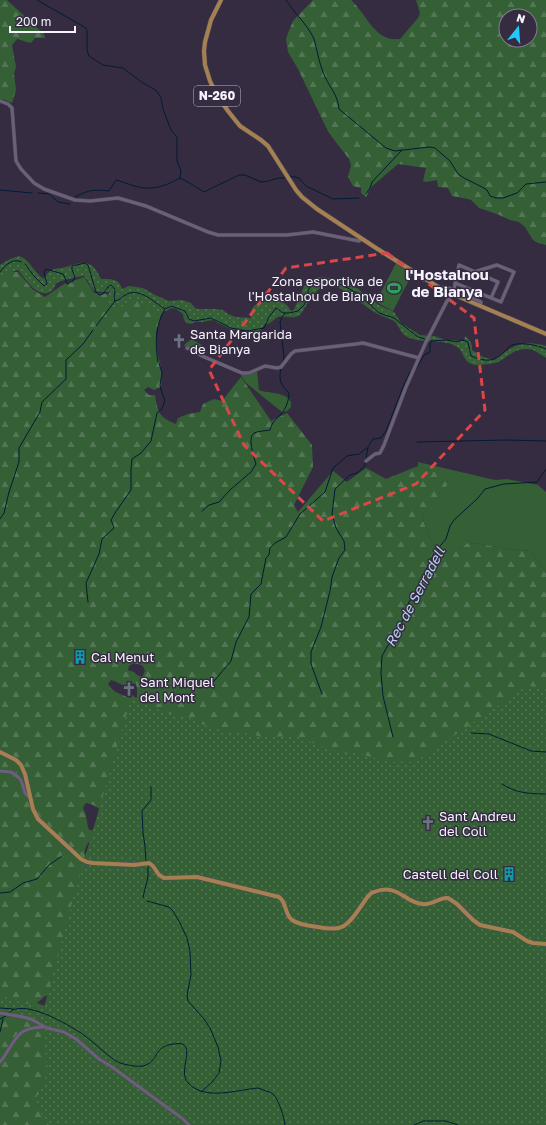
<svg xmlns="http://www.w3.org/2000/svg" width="546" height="1125" viewBox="0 0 546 1125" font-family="'Golos Text',sans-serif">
  <defs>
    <pattern id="forest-firs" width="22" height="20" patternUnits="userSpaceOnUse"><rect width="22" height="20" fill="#356036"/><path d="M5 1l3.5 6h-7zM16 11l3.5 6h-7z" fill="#537754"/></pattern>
    <pattern id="park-dots" width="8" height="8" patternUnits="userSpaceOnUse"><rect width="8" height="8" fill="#356036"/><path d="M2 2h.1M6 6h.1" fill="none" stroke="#537754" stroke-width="1.8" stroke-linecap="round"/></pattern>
  </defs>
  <rect width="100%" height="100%" fill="#352c41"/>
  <path fill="#356036" d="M396,263L412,274L393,311L376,302Z
    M192,339L203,346L200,355L191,348L184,346L186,343Z
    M257,372L259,390C269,394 285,391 291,402V407L287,411L282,412L246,383L241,376L242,374H247Z
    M418,462L495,480L507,479L538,485L546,492V573L530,551L501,548L481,544L467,543L459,550H440L435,548L426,529L422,516L452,478L418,466Z"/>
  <path fill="url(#forest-firs)" fill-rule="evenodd" d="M0,0H7L44,34L45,38H35L31,43L17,39L12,45L16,67L14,74L16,90L12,103L5,100L0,99Z
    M313,0H351C366,13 375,43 400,39L418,18L420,13L416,0H546V245L538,243L533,240L525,227L519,222L510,220L497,214L479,208L471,200L468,199L452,196L448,188L438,187L437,180L426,182L423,181L426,168L398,164L371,187L366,197L361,193V188L353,186L348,177L351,165L349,159L329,133L323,121L298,69L288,52L287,46L286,39L288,33L293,21ZM506,16H530V40H506Z
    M0,271L18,272L32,289L45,297L64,284L84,277L94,293L107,294L114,297L126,294L165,309L161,315L156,332L157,351L162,373L161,387L154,390L148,387L144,390L149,395H155C158,413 159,417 176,424L178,418L188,414L200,412L203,404L214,399L222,401L241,377L271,421L287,413L312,445L313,467L294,505L298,512L333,471L347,482L366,468L386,479L418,466L453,478L422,516L426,529L435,548L440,550H459L467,543L481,544L501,548L530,551L546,573V958L72,992L45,996L37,1003L48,1007L122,1125H0ZM132,664H138L143,666L145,671L142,677L137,675L134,672L128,670L129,666ZM111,680C121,682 122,689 132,683L136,684L137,688V697L134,699C125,696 113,693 108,684ZM87,803L93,805L107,813L90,857L85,855C83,846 92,838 98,832L90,830L88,828L86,815L83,808L85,804Z"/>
  <path fill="url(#park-dots)" d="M19,256C30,259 34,273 44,279C46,274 50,270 55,269C58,268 59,268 61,268C71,267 80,260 89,264C96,267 98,274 101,279C110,279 119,278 122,289L129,286L143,288L155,295L169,301L182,300L191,303L195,308L198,309H216L223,310L228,314L236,317L251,318C251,315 251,311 252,309C260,295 285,297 291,311L294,310L304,286L310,280L320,277L328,278L335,279L359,289L363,294L370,297L377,304L394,312L401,323L420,335L434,336L446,340L464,341L465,336C469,340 473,343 472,350L483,357L494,360C513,346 522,339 546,346V358C542,355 537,352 533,350C517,346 512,354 500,361C495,364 482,365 476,365C463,364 464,351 457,347C444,338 425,344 410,338C399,334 401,327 394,321C389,318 383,317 378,314C364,307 342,285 328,285C317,285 306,307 300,315C293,320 285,315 278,317C275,318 273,321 270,323C268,324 266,324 264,325L260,331L255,332L240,329L233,330L222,325L213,320L202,322H195L191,324L187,323L184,320L183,314L176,309L171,308C159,317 151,307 140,302C137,300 134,300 130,299C128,301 126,304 123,306C119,310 111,308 109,302C108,299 109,295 109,292C86,292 96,290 84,276C81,276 58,281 57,283C55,284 55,286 54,288C48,297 39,293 32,287C27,282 23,276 18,270L0,275V265L10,259Z
    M527,686L546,687V1125H49L34,1102L48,1072L43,1034L38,1024L27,1018L10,1017L11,1013L0,1009V995L17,1001L44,1008L71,906L132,695L143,703L164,712L191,718L210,728L231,732L237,731L263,737L295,736L337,752L352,753H357L389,762H415Z"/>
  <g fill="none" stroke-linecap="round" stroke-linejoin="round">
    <path stroke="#011b35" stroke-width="1" d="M37,0L86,28L87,31V50L89,56L103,65L123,68L143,83L157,91L161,98L163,109L171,130L177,137V161L181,171L180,178
      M286,0C294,13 308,25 314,39C317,50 319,62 323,72C328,86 338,94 339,109L386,148L395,151L420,148L430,147L435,148L450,161L458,174L464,178L482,187L487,190L490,196L496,198H503L517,193L526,184L546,182
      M290,176L299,178L306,186L333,199L359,198
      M0,190L32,193
      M38,193L49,194L58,202L70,204
      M366,194L370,188L372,182L402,150
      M75,197C88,190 94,189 109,191L116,180C127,183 139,189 150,188C160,188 171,183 180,178L188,182L204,192L239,175H245L261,182L269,181L278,178H285
      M25,264L34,276L44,286L47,284L44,272L46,269L63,274L65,278L67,284L73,281L75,277L72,270V266L85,263L88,265L96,292L99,295L103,294L108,287L111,285C116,289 115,292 114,297L115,301C121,300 122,296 127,294C140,288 154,302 165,309L171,306L185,311L189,319L194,321L211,318L231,328L247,331L264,328L269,317L276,308L283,313H289L298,311L304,305L308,297V290L312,285L319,280L330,281L342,285L357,293L379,313L394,318L418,337L425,339
      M0,272C6,264 13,258 22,262
      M96,326L115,301
      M431,341L447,340L456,342L463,340L468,342L471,356C484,361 492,363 503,353C505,351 509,347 512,345C522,342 537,345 546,349
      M158,362C155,343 155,326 165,309
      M283,362L284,357L280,322L282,317L285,313
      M416,369L424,355L430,352V344L432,340
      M417,442L507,440L546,441
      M366,459L368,447L373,439L381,438L386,431L403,387L410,372
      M202,511L209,505L219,502L230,490L251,472L256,464C254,458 247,437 254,433C258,431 265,431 270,430C273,420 275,421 281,414C286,409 289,400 289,393C281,385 278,380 281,369
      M0,519L4,513L9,492L19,462V448L40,412L42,402L66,379V360L83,344L93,330
      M88,602L86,583L99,554L102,539L114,528L111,520L115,513L131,490V469L132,459L141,453L151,441L157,413L162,409L165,400L162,393L160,385L162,373L159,363
      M209,687L231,661L236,642L249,617L251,594L261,584L266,558L269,555L270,548L275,543L286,537L300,514L325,492L333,468L347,456L352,455L359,454L367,448
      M322,694L311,664V652L321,627L330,591L332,577L339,558L345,550L344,541L336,528L332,514L335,489L350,475L357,473L365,466V462
      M471,733L489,734L531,751L546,752
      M393,737L383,696L381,673L382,656L388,645L396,638L409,602L421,586L423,576L434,553L446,539L450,526L454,520L478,498L485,489L504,484L537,482L546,469
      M502,784C516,793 529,794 546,794
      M146,861L145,846L143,833L142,811L151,800V787
      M0,893L10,892L23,883L37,879L49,865L62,856
      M144,898L143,897L148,877V867
      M147,901L169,907L173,911L180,923L187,938L190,951L191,975L187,995L188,1001L204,1019L210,1028L218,1047L221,1061L219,1073L212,1082L201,1092
      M0,1008L13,1009
      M9,1013C11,1011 13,1009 16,1009C34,1005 65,1023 81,1033C93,1041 104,1053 116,1061C121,1064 128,1065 134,1066C138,1066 142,1067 146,1065C159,1059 154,1047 173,1044C177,1044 179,1043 182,1044C194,1049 178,1072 188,1083C205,1101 236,1090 258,1088C262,1090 269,1091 273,1094C279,1100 284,1117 285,1125
      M0,1019L6,1016
      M0,1032L3,1019
      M414,1125L423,1121H446L458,1125"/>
    <defs>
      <path id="minor" d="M0,101L8,104L12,108L16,161L21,169L34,183L44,189L75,200L90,201L118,198L146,206L208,232L218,235H287L313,232L359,241L362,239
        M455,283L501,302L514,272L497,265L474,272
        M437,287L439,291L450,296
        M440,288C449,285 472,298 481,302L480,306
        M453,294L459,265L498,282L491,298
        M187,348L192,349L202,356L242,373H249L265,366L277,368L281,367L291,354L295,351L356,344L363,343L419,358
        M366,461L375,454L380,453L384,445L406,387L426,342L447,301L452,294
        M0,771L11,772L18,777L21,780L25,793L30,798
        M0,1013L23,1017L31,1019L47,1028L64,1032L76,1039L99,1059L112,1067L183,1119L189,1125
        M0,1062C4,1058 6,1053 9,1049C19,1032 23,1028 43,1027"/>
      <path id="major" d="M221,0L211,20L205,42L204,51L205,65L210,81L216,94L228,111L240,126L261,140L268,146L296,190L302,197L317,209L376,248L443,290L546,334
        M0,752L16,760L21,765L25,774L33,809L38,819L81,859L87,862L93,863L134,865L149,863L153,866L159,875L164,878L197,877L279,897C287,902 284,914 292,920C299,925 310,926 318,927C346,933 349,923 364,902C367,898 369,893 374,892C398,883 404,902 422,904C432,906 439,897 448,898L457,904L473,920L480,925L513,932L527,941L533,943L546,944"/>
    </defs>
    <use href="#minor" stroke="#514a5b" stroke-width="4"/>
    <use href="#major" stroke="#514a5b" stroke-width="5"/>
    <use href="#minor" stroke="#6a6178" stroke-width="3"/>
    <use href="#major" stroke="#a58050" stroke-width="4"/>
  </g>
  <path fill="none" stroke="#db4648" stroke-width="3" stroke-dasharray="8 5" stroke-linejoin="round" d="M387,253L474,318L485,410L416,484L323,521L244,445L209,370L286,268Z"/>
  <defs>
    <symbol id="stadium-bare" viewBox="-9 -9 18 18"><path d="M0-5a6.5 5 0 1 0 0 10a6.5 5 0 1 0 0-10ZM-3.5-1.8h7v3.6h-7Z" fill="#2e9e5b" stroke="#352c41" stroke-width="2.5" paint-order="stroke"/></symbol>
    <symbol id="church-bare" viewBox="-9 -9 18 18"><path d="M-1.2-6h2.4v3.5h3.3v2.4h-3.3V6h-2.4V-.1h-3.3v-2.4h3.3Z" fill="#6b7280" stroke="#352c41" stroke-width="2.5" paint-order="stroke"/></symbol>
    <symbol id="building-bare" viewBox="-9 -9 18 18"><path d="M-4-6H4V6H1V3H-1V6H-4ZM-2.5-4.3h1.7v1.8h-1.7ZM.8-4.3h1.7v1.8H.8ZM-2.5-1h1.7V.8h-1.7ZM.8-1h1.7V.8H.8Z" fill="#0f9aa8" stroke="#352c41" stroke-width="2.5" paint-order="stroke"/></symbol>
  </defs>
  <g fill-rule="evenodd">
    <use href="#stadium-bare" x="384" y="278" width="20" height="20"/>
    <use href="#church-bare" x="169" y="331" width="20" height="20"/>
    <use href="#building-bare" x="70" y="647" width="20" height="20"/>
    <use href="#church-bare" x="119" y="679" width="20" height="20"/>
    <use href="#church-bare" x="418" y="813" width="20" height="20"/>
    <use href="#building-bare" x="499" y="864" width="20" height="20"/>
  </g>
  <g text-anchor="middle" stroke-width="3" stroke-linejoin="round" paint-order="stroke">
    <rect fill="#352c41" stroke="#bdb7c5" stroke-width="1" x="194" y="86" width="46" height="20" rx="3"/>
    <g font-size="12" font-weight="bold" fill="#f7f3fe">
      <text x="217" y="100">N-260</text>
    </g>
    <g font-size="13" fill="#f7f3fe" stroke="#352c41" text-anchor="start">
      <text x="383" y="286" text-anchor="end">Zona esportiva de<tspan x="383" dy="15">l'Hostalnou de Bianya</tspan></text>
      <text x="190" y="339">Santa Margarida<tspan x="190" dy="15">de Bianya</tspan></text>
      <text x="91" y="662">Cal Menut</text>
      <text x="140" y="687">Sant Miquel<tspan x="140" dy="15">del Mont</tspan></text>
      <text x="439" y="821">Sant Andreu<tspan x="439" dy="15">del Coll</tspan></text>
      <text x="498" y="879" text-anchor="end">Castell del Coll</text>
    </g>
    <g font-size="14" font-style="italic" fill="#b5d1ef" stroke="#352c41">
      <text transform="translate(415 597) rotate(-62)" y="5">Rec de Serradell</text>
    </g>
    <g font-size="15" font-weight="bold" fill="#f7f3fe" stroke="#352c41">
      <text x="447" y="280">l'Hostalnou<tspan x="447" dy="17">de Bianya</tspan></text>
    </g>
  </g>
  <g transform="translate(518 28) rotate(17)"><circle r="19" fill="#352c41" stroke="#837c8d"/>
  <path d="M0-3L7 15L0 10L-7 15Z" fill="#21c9fd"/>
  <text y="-6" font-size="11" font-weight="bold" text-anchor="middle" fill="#f7f3fe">N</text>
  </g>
  <path d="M10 26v6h65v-6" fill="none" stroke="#f7f3fe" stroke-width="2"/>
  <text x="16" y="26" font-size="12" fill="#f7f3fe" stroke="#352c41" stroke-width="3" paint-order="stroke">200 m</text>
</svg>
